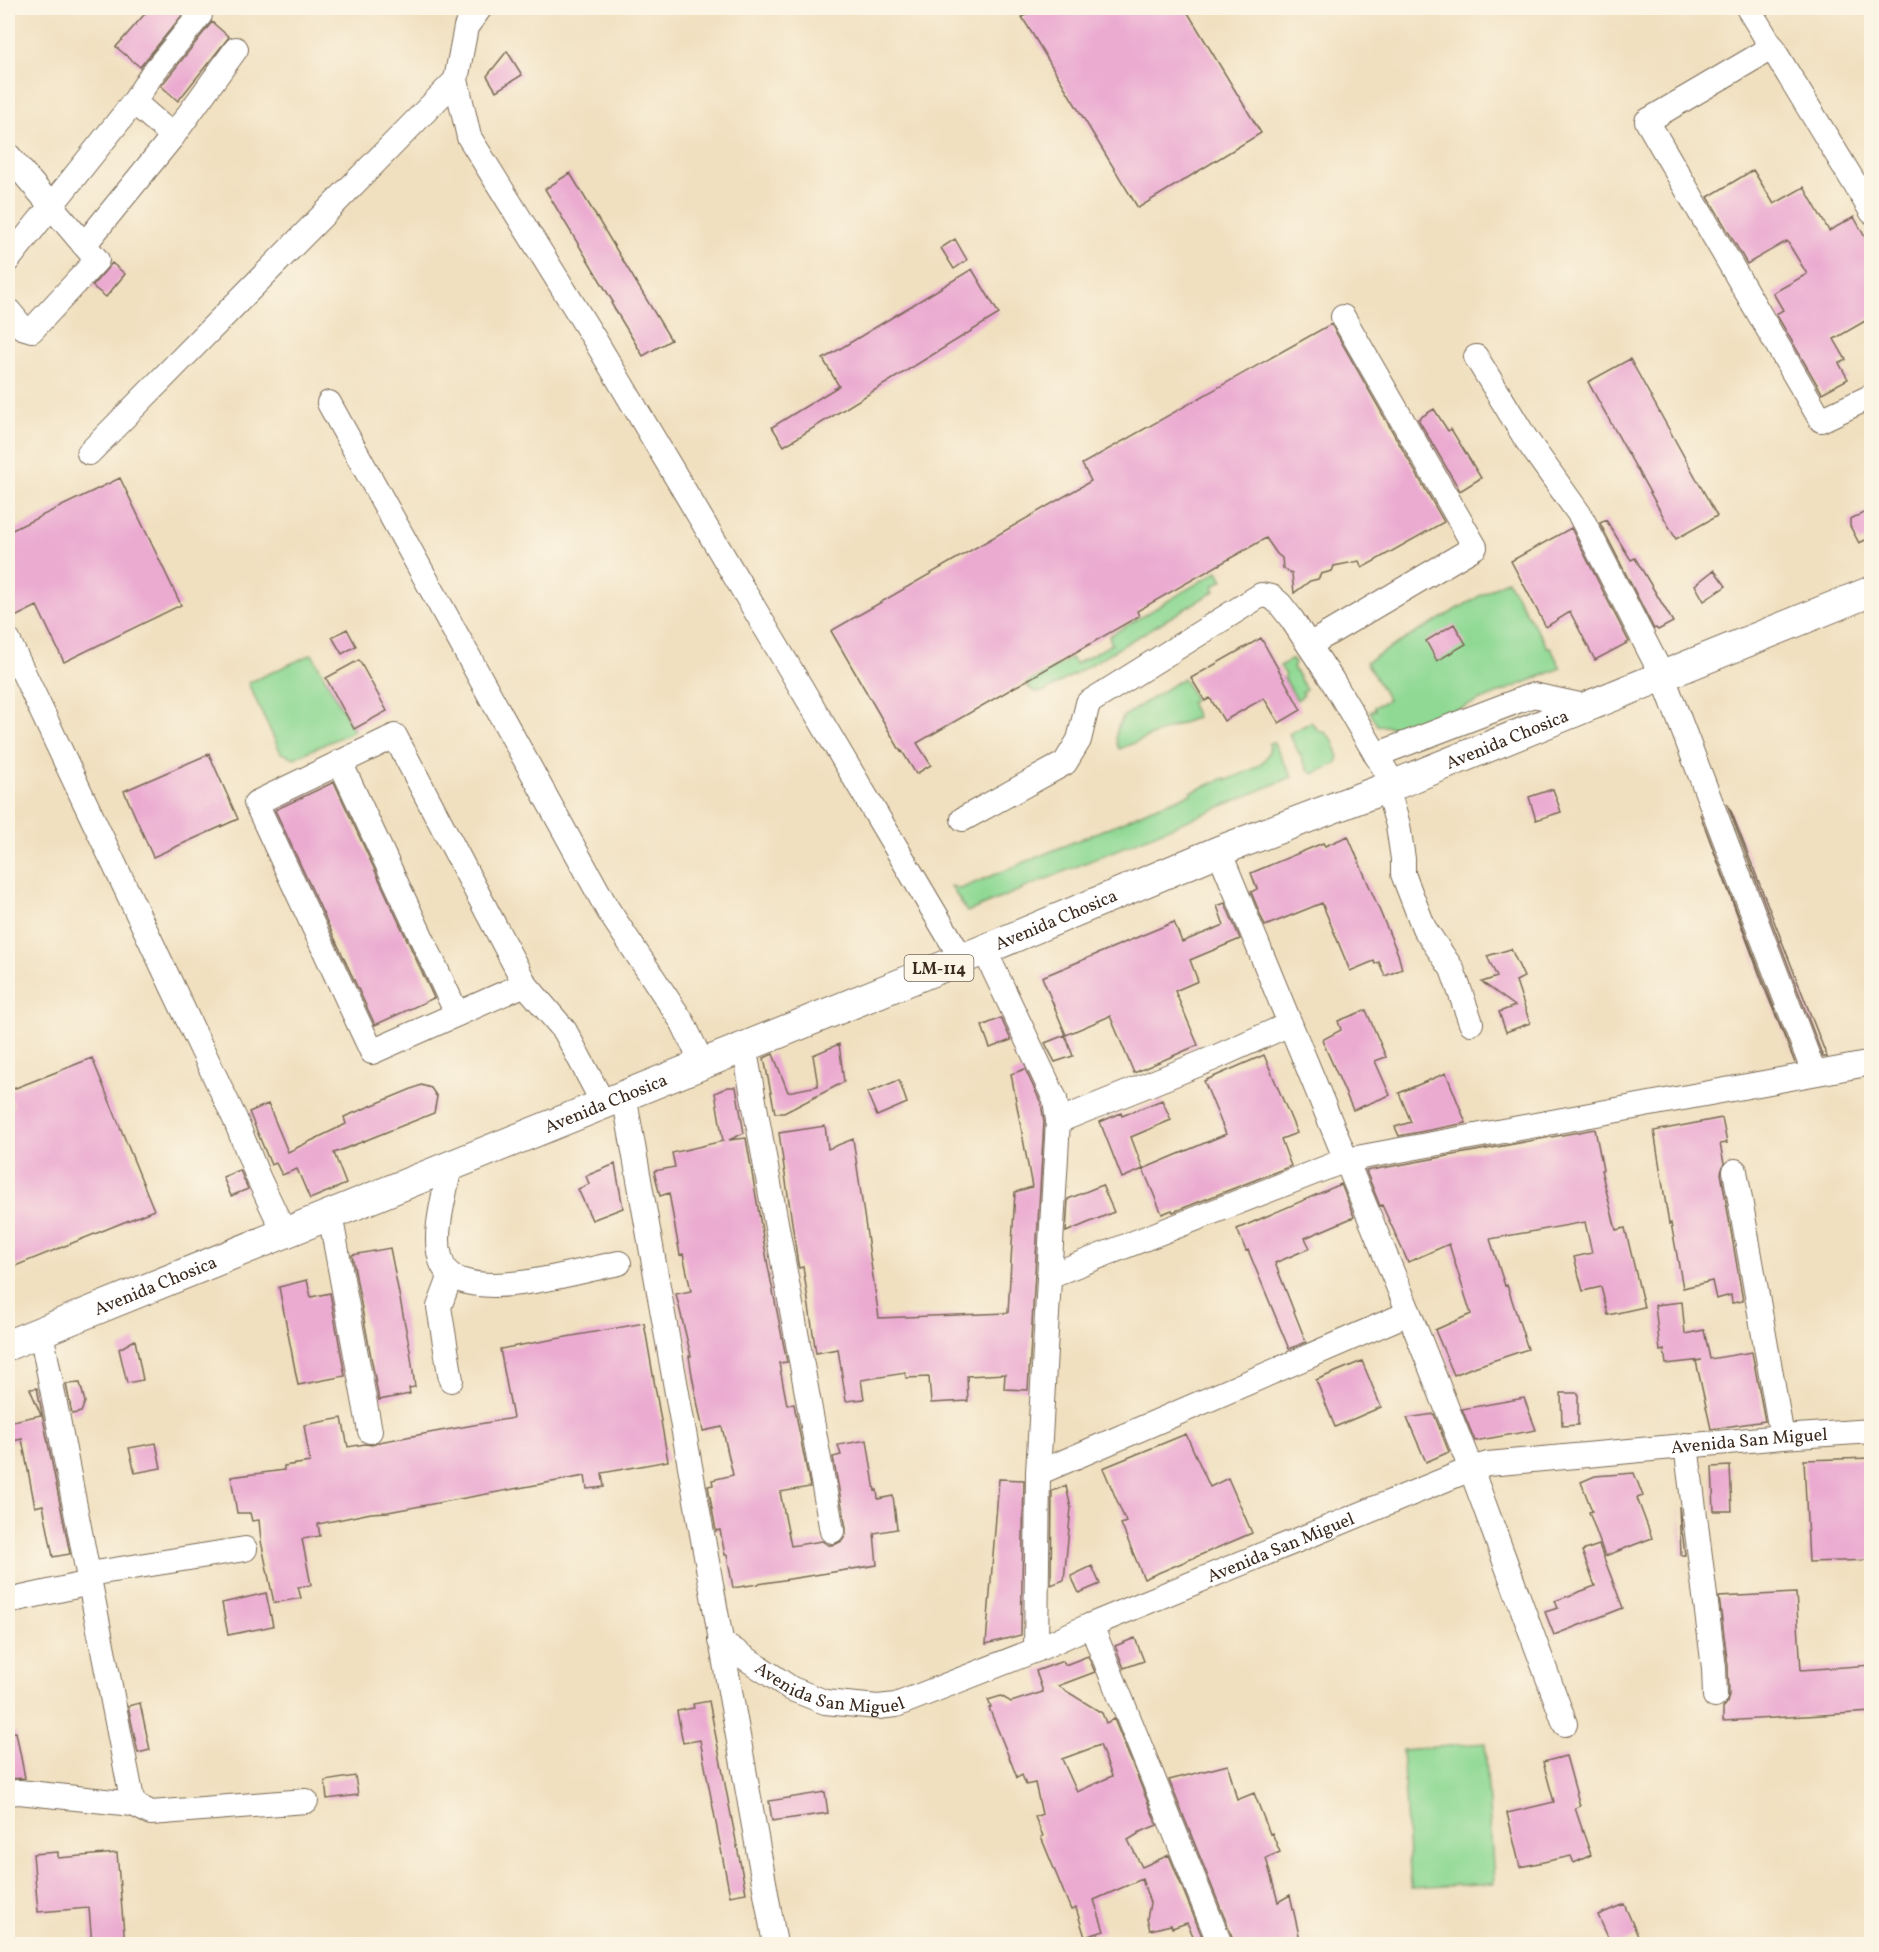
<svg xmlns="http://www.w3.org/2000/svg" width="1879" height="1952" viewBox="0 0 1879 1952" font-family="Vollkorn,serif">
  <rect width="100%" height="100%" fill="#fcf5e5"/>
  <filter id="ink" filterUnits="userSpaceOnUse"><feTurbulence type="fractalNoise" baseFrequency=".0167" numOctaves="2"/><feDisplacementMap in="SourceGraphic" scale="12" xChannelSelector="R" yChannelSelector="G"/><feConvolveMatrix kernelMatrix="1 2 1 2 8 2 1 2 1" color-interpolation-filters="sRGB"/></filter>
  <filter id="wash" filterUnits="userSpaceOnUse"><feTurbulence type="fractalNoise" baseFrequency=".008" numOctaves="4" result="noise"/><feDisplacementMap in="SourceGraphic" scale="24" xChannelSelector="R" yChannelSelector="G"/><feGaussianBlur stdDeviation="1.35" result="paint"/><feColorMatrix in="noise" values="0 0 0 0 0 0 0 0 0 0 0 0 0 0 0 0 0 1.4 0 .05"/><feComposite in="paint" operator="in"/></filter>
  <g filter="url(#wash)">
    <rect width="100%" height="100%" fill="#f0e0c0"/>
    <path fill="#90d994" stroke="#668259" stroke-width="1.5" d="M1218,571L1223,580L1213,586L1215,591L1046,691C1037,694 1031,692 1026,684L1071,658L1076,664L1112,644L1109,636Z
      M1507,580L1547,647H1550L1561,668L1409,729L1377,725L1370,712L1375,710L1374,707L1388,700L1366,662Z
      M312,654L354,731L294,758L281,753L248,683Z
      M1292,659L1295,663L1293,667L1306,689L1302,692L1304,695L1297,700L1284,678L1286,675L1280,666Z
      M1183,678L1195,699L1190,702L1197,717L1119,749C1113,737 1117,726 1124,716Z
      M1311,722L1319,731L1326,733L1333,741L1339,757L1336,764L1313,774L1308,770L1289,734Z
      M1273,742L1292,777L967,912L951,886L960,889L1122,822L1150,809L1191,794V792L1225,778L1227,780C1243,773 1274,765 1269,743Z
      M1485,1743L1494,1883L1411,1888L1402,1750Z"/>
    <g id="blocks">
      <path fill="#ebabd1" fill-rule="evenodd" d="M150,8H188L140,67L116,47Z
        M1036,8H1185L1261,133L1138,208L1022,17Z
        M212,22L229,37L178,101L161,86Z
        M507,51L522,75L496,91L487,76Z
        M1753,170L1774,204L1804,187L1829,231L1854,217L1866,239L1872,236V317L1834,339L1846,360L1839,363L1848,379L1822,393L1776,314L1783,310L1773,293L1807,274L1787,241L1747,264L1708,197Z
        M570,173L671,340L643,356L611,303L613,302L545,189Z
        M955,239L967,260L954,269L941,248Z
        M112,263L125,274L106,297L92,286Z
        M972,269L999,314L784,446L772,427L839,386L823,359Z
        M1331,324L1444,522L1362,568L1359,561L1334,566L1332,571L1321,574L1318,579L1310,581L1294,593L1292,574L1283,568L1282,558L1277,554L1266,538L1137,611L1139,616L917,743L931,765L916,774L902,751L901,752L831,631L1091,481L1082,464Z
        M1630,359L1717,516L1676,539L1588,382Z
        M1434,409L1448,431L1451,429L1481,478L1460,491L1418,419Z
        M120,478L181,605L64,662L37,606L15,617L8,601V532Z
        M1866,512L1872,523V537L1859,543L1850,526V519Z
        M1606,520L1631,560L1635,558L1673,622L1658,630L1656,628L1654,629L1600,523Z
        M1571,528L1629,642L1595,660L1570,612L1546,627L1511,561Z
        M1714,570L1726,586L1704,601L1695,585Z
        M1454,624L1466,644L1437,661L1426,641Z
        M347,629L356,646L342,654L332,637Z
        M1261,638L1301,710L1279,723L1264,698L1224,721L1210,698L1205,701L1191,678Z
        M359,660L387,711L354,729L326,678Z
        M209,754L238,819L153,857L124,791Z
        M334,782L434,998L375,1025L275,810Z
        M1553,789L1561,812L1536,820L1529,797Z
        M1727,804L1732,813L1827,1057H1823Z
        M1700,814L1795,1063L1764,987Z
        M1348,836L1398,954L1402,969L1385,976L1379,962L1375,964L1374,961L1350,971L1322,903L1265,926L1251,892L1257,889L1251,873L1323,843L1325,846Z
        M1225,903L1240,939L1190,960L1198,981L1175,991L1198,1045L1134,1073L1110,1016L1066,1035L1042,977L1174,922L1182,942L1224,925L1217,906Z
        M1511,949L1524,977L1516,981L1530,1023L1506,1032L1499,1012L1515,1006L1482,982L1497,977L1487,956Z
        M1366,1010L1386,1057L1375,1061L1390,1095L1353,1110L1322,1040L1341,1030L1338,1021Z
        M1001,1018L1011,1040L990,1048L982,1026Z
        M1065,1035L1073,1056L1055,1062L1045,1043Z
        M839,1044L844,1082L784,1113H775L764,1058L773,1054L788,1092L818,1086L813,1055Z
        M1264,1055L1297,1133L1281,1139L1291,1166L1173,1212L1172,1210L1162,1214L1143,1169L1226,1134L1204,1081Z
        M92,1058L154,1210L8,1269V1109L14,1106L8,1091Z
        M1025,1069L1041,1103L1044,1122L1028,1390L1004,1389L1005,1374L967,1376L968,1401L931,1403L929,1377L906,1378L905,1373L861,1380L864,1399L846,1401L838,1349L816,1353L803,1267L799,1268L798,1264L779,1133L825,1126L828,1149L853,1139L879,1318L1008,1313L1015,1192L1032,1187L1011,1074Z
        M1446,1073L1466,1123L1399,1136L1395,1127L1411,1122L1399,1093Z
        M899,1080L907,1103L877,1116L867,1093Z
        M421,1085L431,1088L437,1097L434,1113L334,1153L346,1184L310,1199L297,1169L282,1175L276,1163L271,1165L249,1112L268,1104L288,1152L346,1124L344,1117Z
        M728,1087H736L744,1133L729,1140L746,1138L768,1266L787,1362L779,1363L787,1405L794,1404L810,1487L780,1492L791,1546L822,1541L828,1545H834L842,1541L846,1535V1528L833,1457L841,1455L838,1445L867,1440L875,1491L877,1490L878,1499L893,1496L897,1529L874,1533L877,1565L733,1588L727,1555H725L720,1530L716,1531L708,1486L713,1485L712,1480L733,1475L722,1427L703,1431L693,1381L689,1356H691L676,1294L691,1291L683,1254L680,1255L669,1193L660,1196L654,1171L675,1167L672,1153L723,1141L715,1093Z
        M1162,1100L1171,1120L1131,1137L1143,1169L1122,1178L1100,1122L1121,1113L1122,1116Z
        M1722,1118L1727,1143L1720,1144L1724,1163L1721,1173L1743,1301L1732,1303L1731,1295L1716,1299L1712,1281L1683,1288L1671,1223L1669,1224L1654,1131Z
        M1595,1129L1603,1170H1601L1616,1230L1625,1228L1644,1307L1608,1315L1601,1287L1583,1291L1574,1257L1592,1253L1585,1222L1490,1239L1505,1286L1507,1285L1528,1349L1471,1368L1454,1375L1435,1330L1471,1314L1449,1244L1408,1262L1382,1205L1380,1206L1366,1171Z
        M615,1164L623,1208L592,1220L578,1189L589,1184L586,1176Z
        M240,1170L248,1189L231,1196L223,1177Z
        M1341,1184L1354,1217L1305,1238L1310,1248L1275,1263L1306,1342L1289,1349L1248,1250L1246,1251L1237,1229Z
        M1102,1185L1114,1212L1066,1232L1068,1199Z
        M390,1248L410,1350L415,1387L409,1388L410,1394L379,1400L352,1255Z
        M307,1280L311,1297L330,1293L345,1376L298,1385L279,1287Z
        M1682,1302L1685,1334L1704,1330L1710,1359L1752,1352L1765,1421L1711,1429L1696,1361L1702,1360L1666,1364L1664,1350L1660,1351L1655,1305Z
        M644,1323L668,1461L602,1473L604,1487L587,1489L585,1476L388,1512L371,1513L318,1524L320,1536L302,1539L311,1585L298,1587L301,1598L274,1603L261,1541L259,1520L252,1521L250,1513H237L231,1477L284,1470V1466L310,1462L304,1425L342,1418L348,1447L365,1444L372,1445L379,1442L513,1418L500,1349Z
        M135,1340L143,1380L127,1383L119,1349Z
        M1362,1361L1381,1407L1335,1427L1316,1380Z
        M80,1383L85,1402L81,1412L72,1414L66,1384Z
        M37,1388L70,1554L53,1557L43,1505L35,1507L22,1439L8,1442V1422L41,1415L30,1389Z
        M1561,1393H1578V1425L1562,1426Z
        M1524,1398L1536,1430L1475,1441L1462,1409Z
        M1434,1414L1449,1452L1426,1462L1407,1418Z
        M1186,1434L1210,1487L1228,1478L1252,1533L1144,1579L1121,1524L1126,1522L1103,1468Z
        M156,1443L161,1468L135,1473L129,1448Z
        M1872,1458V1560L1809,1562L1804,1460Z
        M1730,1466L1732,1511H1714L1712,1467Z
        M1634,1473L1643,1496L1637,1498L1652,1538L1605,1556L1589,1512L1592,1511L1581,1482L1595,1476Z
        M999,1479L1024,1480L1021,1635L986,1644Z
        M1066,1486L1071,1508L1064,1580L1051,1585L1052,1491Z
        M1679,1506L1685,1555H1681Z
        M1599,1545L1623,1608L1554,1635L1545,1612L1558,1608L1555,1601L1595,1586L1582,1551Z
        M1092,1566L1100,1584L1079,1593L1071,1576Z
        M266,1593L273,1626L228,1635L222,1603Z
        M1796,1593L1801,1670L1872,1665V1712L1723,1721V1708L1727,1703L1729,1695L1728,1666L1719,1597Z
        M1135,1638L1144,1661L1124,1668L1115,1646Z
        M1088,1656L1095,1672L1058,1686L1102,1713L1106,1723L1114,1719L1157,1825L1138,1833V1834L1128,1840L1142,1867L1169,1855L1205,1944H1197L1187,1923L1172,1928L1171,1925L1150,1930L1147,1919L1150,1903L1142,1879L1094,1900L1104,1931L1085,1937L1076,1908L1071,1910L1041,1837L1043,1836L1035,1817L1042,1814L1035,1783L1026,1785L1022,1775L1017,1778L1011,1762L989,1708L991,1707L988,1700L1001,1696L1011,1702L1043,1692L1036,1671L1063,1661L1065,1665ZM1100,1745L1112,1776L1077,1792L1062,1759Z
        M709,1701L746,1893L730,1896L700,1740L683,1743L677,1711L694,1708L693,1704Z
        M140,1703L150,1750L138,1753L128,1706Z
        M16,1732L25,1778L8,1779V1733Z
        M1566,1756L1580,1806L1575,1808L1591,1855L1574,1863L1571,1856L1520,1867L1507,1813L1554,1802L1543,1762Z
        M1228,1765L1237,1800L1254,1793L1270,1834L1272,1833L1280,1852L1266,1858L1278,1902L1290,1895L1301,1944H1234L1233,1939L1169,1780Z
        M355,1776L358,1795L327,1799L325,1781Z
        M825,1792L828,1813L772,1821L769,1801Z
        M58,1852V1858L117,1853L125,1944H92L89,1908L38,1912L33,1854Z
        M1624,1904L1638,1936L1619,1944H1611L1598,1915Z"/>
    </g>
  </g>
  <g filter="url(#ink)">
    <use href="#blocks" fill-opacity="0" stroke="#7a6a57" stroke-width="1.5"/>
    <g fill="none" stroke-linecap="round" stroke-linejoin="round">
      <defs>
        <g id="minor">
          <path d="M480,8L466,27L456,80L469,137L595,340L962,959"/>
          <path d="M1748,8L1872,212"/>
          <path d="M1773,47L1647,121L1821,420L1872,396"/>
          <path d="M134,102L173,136"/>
          <path d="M8,155L97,260L32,330L22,327L8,310"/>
          <path d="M84,245L173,136L236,49"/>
          <path d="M8,260L134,102L152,74L200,15"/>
          <path d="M1476,357L1526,439L1580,515L1663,677L1811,1065"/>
          <path d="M329,403L608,910L683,1023L702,1063"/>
          <path d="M89,453L456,80"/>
          <path d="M8,640L235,1119L258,1177L284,1232"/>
          <path d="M1309,645L1475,547L1343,317"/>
          <path d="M1376,755L1533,695L1589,707"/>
          <path d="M340,762L457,1014"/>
          <path d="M1387,788L1398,825L1403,859V874L1424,928L1452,969L1471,1023"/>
          <path d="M963,819L1065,763L1079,740L1088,703L1261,595L1272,597L1280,604L1291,618L1332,680L1394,785"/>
          <path d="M1219,851L1409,1313L1471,1469L1565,1724"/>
          <path d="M984,949L1055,1099L1058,1121L1038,1473L1036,1650"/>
          <path d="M525,984L372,1052L256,803L395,736L525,984L565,1031L603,1103"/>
          <path d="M744,1046L832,1531"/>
          <path d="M624,1095L775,1944"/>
          <path d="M1058,1121L1214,1058L1290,1024"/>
          <path d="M450,1165C446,1191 433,1231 440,1256C442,1267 449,1277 460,1280C501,1295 575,1272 619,1263"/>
          <path d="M1735,1171L1782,1437"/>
          <path d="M330,1214L370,1431"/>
          <path d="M451,1275L439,1307L451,1380"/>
          <path d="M1049,1276L1346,1160L1872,1063"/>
          <path d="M41,1332L133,1804"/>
          <path d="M1686,1445L1714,1668L1715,1696"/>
          <path d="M1038,1473L1409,1313"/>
          <path d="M89,1574L245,1549"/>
          <path d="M8,1601L90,1583"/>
          <path d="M1091,1625L1220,1944"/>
          <path id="s1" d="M720,1641L792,1689L825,1702L878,1707L896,1705L1036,1650L1091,1625L1471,1469L1488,1464L1782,1437L1872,1431"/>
          <path d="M8,1793L19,1792L133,1804L151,1813L306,1801"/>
        </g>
        <g id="major">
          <path id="s2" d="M8,1345L962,959L1219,851L1394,785L1872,591"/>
        </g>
      </defs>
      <use href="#minor" stroke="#7a6a57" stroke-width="26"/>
      <use href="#major" stroke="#7a6a57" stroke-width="32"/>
      <use href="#minor" stroke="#fff" stroke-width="24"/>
      <use href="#major" stroke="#fff" stroke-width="30"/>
    </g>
  </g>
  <g text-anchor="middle" stroke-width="4.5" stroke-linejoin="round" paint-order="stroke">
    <rect fill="#fcf5e5" stroke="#75675a" stroke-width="1.5" x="904.5" y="955" width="69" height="26" rx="4.5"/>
    <g font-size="16" font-weight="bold" fill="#3b2a1e">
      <text x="939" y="974">LM-114</text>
    </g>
    <g font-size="18" fill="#3b2a1e" stroke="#fcf5e5">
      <text dy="6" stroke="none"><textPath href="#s2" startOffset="1617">Avenida Chosica</textPath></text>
      <text dy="6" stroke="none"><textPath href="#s2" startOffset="1131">Avenida Chosica</textPath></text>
      <text dy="6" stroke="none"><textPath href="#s2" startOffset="645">Avenida Chosica</textPath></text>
      <text dy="6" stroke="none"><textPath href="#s2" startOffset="159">Avenida Chosica</textPath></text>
      <text dy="6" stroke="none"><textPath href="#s1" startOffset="1095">Avenida San Miguel</textPath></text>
      <text dy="6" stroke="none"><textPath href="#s1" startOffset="609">Avenida San Miguel</textPath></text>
      <text dy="6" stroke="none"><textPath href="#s1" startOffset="123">Avenida San Miguel</textPath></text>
    </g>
  </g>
  <rect width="1879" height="1952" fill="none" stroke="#fcf5e5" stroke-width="30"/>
</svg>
